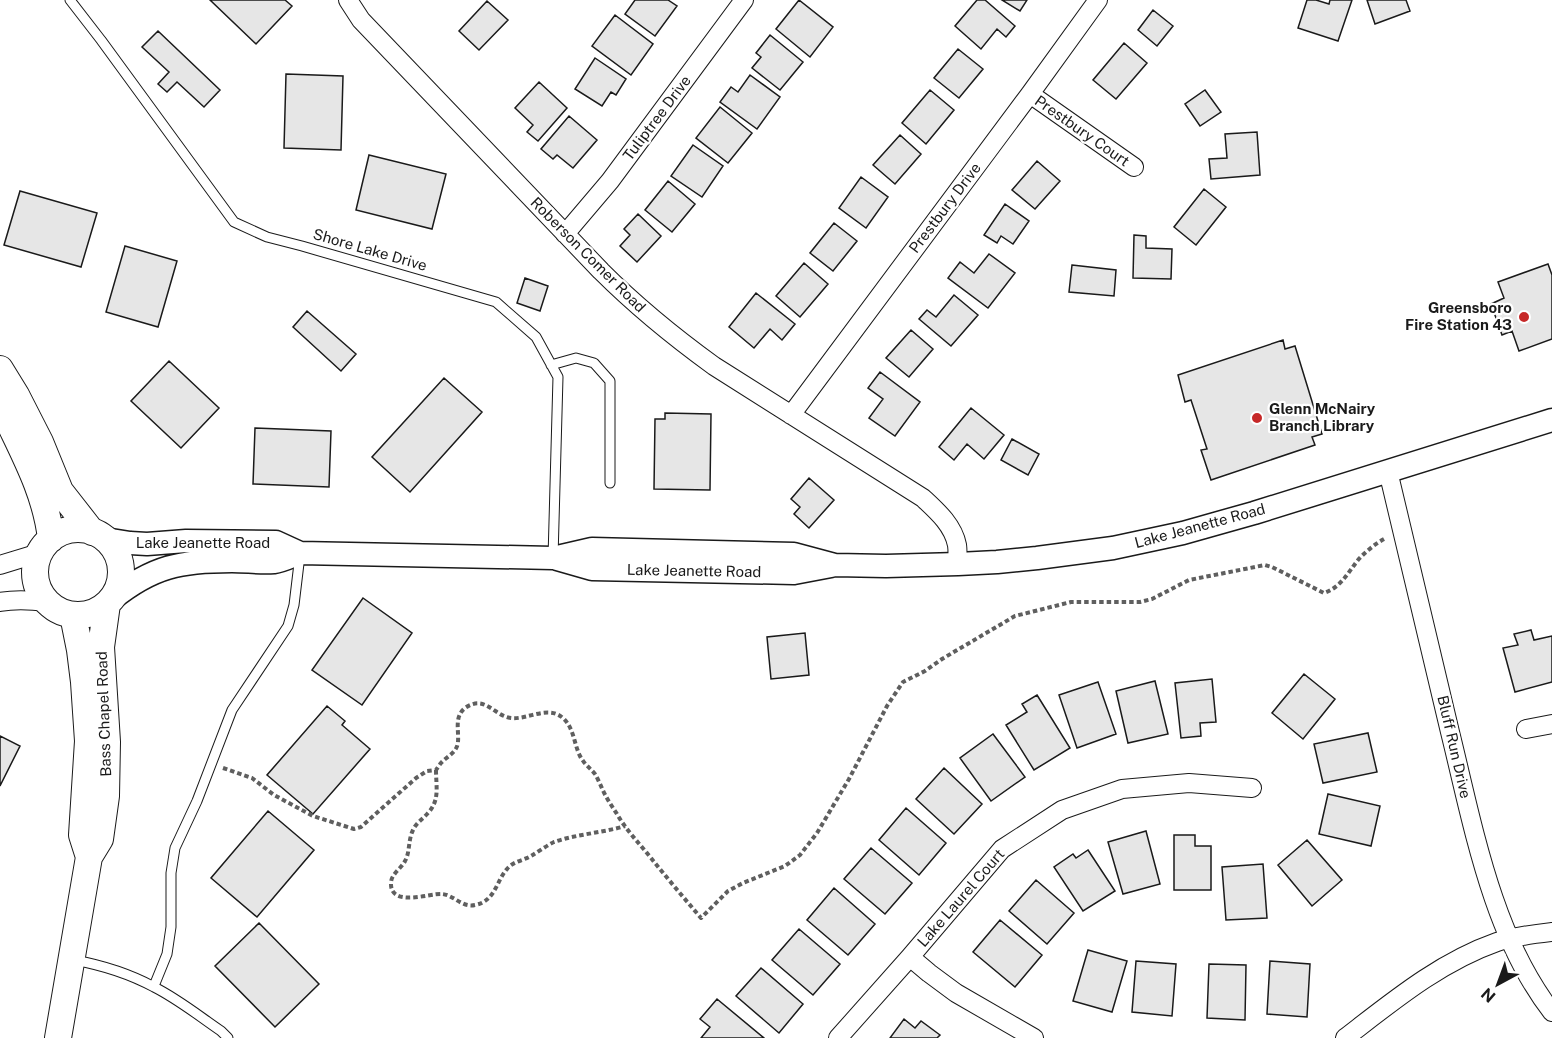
<svg xmlns="http://www.w3.org/2000/svg" width="1552" height="1038" viewBox="0 0 1552 1038" font-family="'Public Sans',sans-serif">
  <rect width="100%" height="100%" fill="#fff"/>
  <path fill="#e6e6e6" stroke="#1a1a1a" stroke-width="1.5" d="M210,0H285L292,6L256,44Z
    M635,0H668L677,6L655,36L625,14Z
    M799,0L833,27L810,57L776,29Z
    M977,0H985L1015,26L1006,37L997,29L981,49L955,26Z
    M1002,0H1027L1020,11Z
    M1307,0H1316L1329,4L1330,0H1352L1338,41L1298,28Z
    M1367,0H1406L1410,11L1375,24Z
    M487,1L508,20L479,50L459,31Z
    M1153,10L1173,26L1157,46L1138,30Z
    M615,15L653,44L631,75L592,46Z
    M158,31L220,90L204,107L177,82L167,92L158,84L169,72L142,47Z
    M770,35L803,62L780,90L752,68L761,57L756,53Z
    M1124,43L1147,63L1116,99L1093,80Z
    M958,49L983,69L959,98L934,78Z
    M595,58L626,79L616,95L611,92L602,106L575,89Z
    M286,74L343,76L341,150L284,148Z
    M750,75L780,97L757,129L720,102L731,87L738,92Z
    M539,82L567,108L538,141L527,132L533,125L515,108Z
    M930,90L954,110L926,144L902,123Z
    M1205,90L1221,112L1200,126L1185,104Z
    M720,107L752,133L728,163L696,138Z
    M569,116L597,140L573,168L557,155L553,159L541,149Z
    M1257,132L1260,175L1211,179L1209,159L1227,158L1225,134Z
    M900,135L921,154L895,184L873,165Z
    M693,145L723,166L702,197L671,176Z
    M369,155L446,174L432,229L356,210Z
    M1037,161L1060,181L1035,209L1012,190Z
    M861,177L888,197L866,228L839,208Z
    M668,181L695,204L672,232L645,210Z
    M1204,189L1226,207L1196,245L1174,227Z
    M20,191L97,213L81,267L4,245Z
    M1005,204L1029,221L1013,244L1001,236L997,243L984,235Z
    M638,214L661,236L637,262L620,246L630,235L624,229Z
    M834,223L857,241L833,271L810,253Z
    M1134,235L1146,236V248L1172,249L1171,279L1133,278Z
    M125,246L177,261L158,327L106,312Z
    M989,254L1015,273L988,308L948,278L960,262L974,273Z
    M804,263L828,284L800,317L776,296Z
    M1548,264L1552,275V339L1519,351L1512,331L1502,335L1491,304L1504,298L1498,282Z
    M1072,265L1116,270L1114,296L1069,292Z
    M525,278L548,286L540,311L517,303Z
    M756,293L795,324L782,340L770,329L754,348L729,327Z
    M954,295L978,315L951,346L919,319L927,310L936,317Z
    M307,311L356,354L341,371L293,327Z
    M911,330L933,349L909,377L886,358Z
    M1283,340L1285,349L1295,346L1322,434L1312,437L1315,445L1211,480L1201,450L1207,449L1191,400L1185,402L1178,375Z
    M169,361L219,408L181,448L131,401Z
    M880,372L920,402L895,436L869,418L883,399L868,388Z
    M444,378L482,412L410,492L372,457Z
    M971,408L1004,435L984,459L967,444L954,460L939,447Z
    M665,413L711,414L710,490L654,489L655,419H665Z
    M255,428L331,431L329,487L253,484Z
    M1012,439L1039,454L1028,475L1001,460Z
    M809,478L834,500L809,528L794,514L800,507L791,499Z
    M363,598L412,633L362,705L312,670Z
    M1531,630L1534,640L1552,636V682L1515,692L1503,648L1518,645L1514,634Z
    M805,633L809,675L771,679L767,637Z
    M1304,674L1335,699L1303,739L1272,713Z
    M1212,679L1216,722L1200,723L1201,736L1181,738L1175,683Z
    M1155,681L1168,734L1128,743L1116,691Z
    M1098,682L1116,734L1077,748L1059,695Z
    M1037,695L1070,748L1034,770L1006,725L1027,712L1022,704Z
    M327,706L345,721L342,725L370,749L313,814L267,775Z
    M1368,733L1377,772L1323,783L1314,744Z
    M993,734L1025,777L991,801L960,758Z
    M0,736L20,746L0,786Z
    M944,768L982,804L954,834L916,799Z
    M1328,794L1380,806L1371,846L1319,834Z
    M906,808L946,843L919,875L879,840Z
    M268,811L314,850L257,917L211,878Z
    M1146,831L1160,884L1123,894L1108,842Z
    M1174,835H1195V846H1211V890H1174Z
    M1307,840L1342,880L1312,906L1278,865Z
    M871,848L912,883L885,914L844,879Z
    M1088,850L1115,891L1083,911L1054,867L1073,854L1076,858Z
    M1263,864L1267,918L1226,920L1222,867Z
    M1036,880L1074,913L1047,944L1009,911Z
    M834,888L875,924L848,955L807,920Z
    M1000,920L1042,955L1015,987L973,952Z
    M259,923L319,984L275,1027L215,966Z
    M799,929L840,964L813,995L772,960Z
    M1088,950L1127,961L1112,1012L1073,1001Z
    M1136,961L1176,964L1172,1016L1132,1012Z
    M1270,961L1310,964L1307,1017L1267,1014Z
    M1209,964L1246,965L1245,1020L1207,1018Z
    M761,968L803,1004L779,1033L736,996Z
    M717,999L764,1038H701L710,1027L700,1019Z
    M904,1019L915,1028L921,1021L940,1035L937,1038H890Z"/>
  <g fill="none" stroke-linecap="round" stroke-linejoin="round">
    <defs>
      <path id="service" d="M70,0L101,40L234,222L267,237L302,246L496,302L536,337L558,377L553,558
        M551,365L576,358L594,363L610,381V483
        M74,960C101,965 130,974 154,987C178,999 199,1016 221,1031L228,1038
        M154,986L167,954L171,927V873L175,848L197,801L232,710L288,626L294,605L300,555"/>
      <path id="minor" d="M348,0L361,20L601,271C636,306 674,337 714,366L923,498C937,511 953,525 957,545C958,551 957,558 958,564
        M1030,94L1134,167
        M565,234L610,181L744,0
        M791,415L1030,94L1098,0
        M1388,471C1409,558 1430,645 1450,732C1473,825 1492,935 1552,1012
        M0,565L39,553
        M0,602C16,599 30,600 47,602
        M1526,729L1552,724
        M910,957L929,973L956,993L1034,1038
        M838,1038L910,957L1002,849L1062,810L1122,789L1189,783L1252,788
        M1345,1038C1393,1001 1440,962 1497,942C1515,936 1534,934 1552,932"/>
      <path id="tertiary" d="M105,539L130,543L147,544L186,541L276,542L300,553
        M557,559L592,569L794,573L831,566
        M112,599C153,566 181,561 232,561C246,561 260,563 274,562C282,561 292,556 300,553L553,558L592,549L794,554L835,565L886,566L958,564L997,562L1037,558L1113,548L1183,533L1254,513L1552,420"/>
      <path id="secondary" d="M0,369L16,395L40,442L60,491L92,532
        M0,406L6,416C25,456 46,494 51,539
        M35 572a43 43 0 1 1 86 0a43 43 0 1 1-86 0Z
        M73,615L80,650L84,682L88,741L82,835L89,857
        M58,1038L89,857L100,839L106,796L107,742L101,647L107,604"/>
    </defs>
    <use href="#service" stroke="#1a1a1a" stroke-width="11"/>
    <use href="#minor" stroke="#1a1a1a" stroke-width="20"/>
    <use href="#tertiary" stroke="#1a1a1a" stroke-width="25"/>
    <use href="#secondary" stroke="#1a1a1a" stroke-width="28"/>
    <path stroke="#5f5f5f" stroke-width="4" stroke-dasharray="4.5 3" stroke-linecap="butt" d="M223,768L252,778L274,795L313,816L354,829L361,827L416,778L427,771L436,770C437,769 440,764 441,763C447,756 457,753 458,742C459,730 454,717 465,708C485,694 494,716 511,718C528,720 549,704 564,719C574,729 574,744 580,756C584,764 590,768 595,774C597,777 599,782 601,786C605,796 611,805 617,814C626,830 639,843 651,858C667,878 684,898 701,918L728,891L743,883L785,866L800,855L817,833L849,779L887,706L903,682L925,671L942,659L1015,616L1071,602H1140L1152,599L1189,580L1265,565L1272,567L1324,593C1341,587 1347,574 1358,560C1365,552 1375,544 1384,539
      M436,770C436,787 440,800 428,813C423,819 416,823 413,830C408,840 410,853 405,861C401,869 391,874 391,883C390,908 430,893 442,894C454,895 462,908 475,905C497,901 496,878 510,866C516,861 524,860 531,856C538,852 546,846 554,842C577,834 602,833 625,826"/>
    <use href="#service" stroke="#fff" stroke-width="9"/>
    <use href="#minor" stroke="#fff" stroke-width="18"/>
    <use href="#tertiary" stroke="#fff" stroke-width="22"/>
    <use href="#secondary" stroke="#fff" stroke-width="26"/>
  </g>
  <g fill="#c62828" stroke="#fff" stroke-width="2">
    <circle cx="1524" cy="317" r="6"/>
    <circle cx="1257" cy="418" r="6"/>
  </g>
  <g text-anchor="middle" stroke-width="4.5" stroke-linejoin="round" paint-order="stroke">
    <g font-size="15" fill="#1a1a1a" stroke="#fff">
      <text transform="translate(657 118) rotate(-53)" y="5">Tuliptree Drive</text>
      <text transform="translate(1082 131) rotate(35)" y="5">Prestbury Court</text>
      <text transform="translate(945 208) rotate(-53)" y="5">Prestbury Drive</text>
      <text transform="translate(370 250) rotate(16)" y="5">Shore Lake Drive</text>
      <text transform="translate(588 255) rotate(45)" y="5">Roberson Comer Road</text>
      <text transform="translate(1200 526) rotate(-15)" y="5">Lake Jeanette Road</text>
      <text x="203" y="548">Lake Jeanette Road</text>
      <text transform="translate(694 571) rotate(1)" y="5">Lake Jeanette Road</text>
      <text transform="translate(104 714) rotate(-92)" y="5">Bass Chapel Road</text>
      <text transform="translate(1454 747) rotate(77)" y="5">Bluff Run Drive</text>
      <text transform="translate(961 898) rotate(-49)" y="5">Lake Laurel Court</text>
    </g>
    <g font-size="15" font-weight="bold" fill="#1a1a1a" stroke="#fff" text-anchor="end">
      <text x="1512" y="313">Greensboro<tspan x="1512" dy="17">Fire Station 43</tspan></text>
      <text x="1269" y="414" text-anchor="start">Glenn McNairy<tspan x="1269" dy="17">Branch Library</tspan></text>
    </g>
  </g>
  <g transform="translate(1498 984) rotate(221)" stroke="#ffffff" stroke-width="4.5" paint-order="stroke">
  <path d="M0-4.5L10 22L0 15L-10 22Z" fill="#1a1a1a"/>
  <text y="-9" font-size="16" font-weight="bold" text-anchor="middle" fill="#1a1a1a">N</text>
  </g>
</svg>
